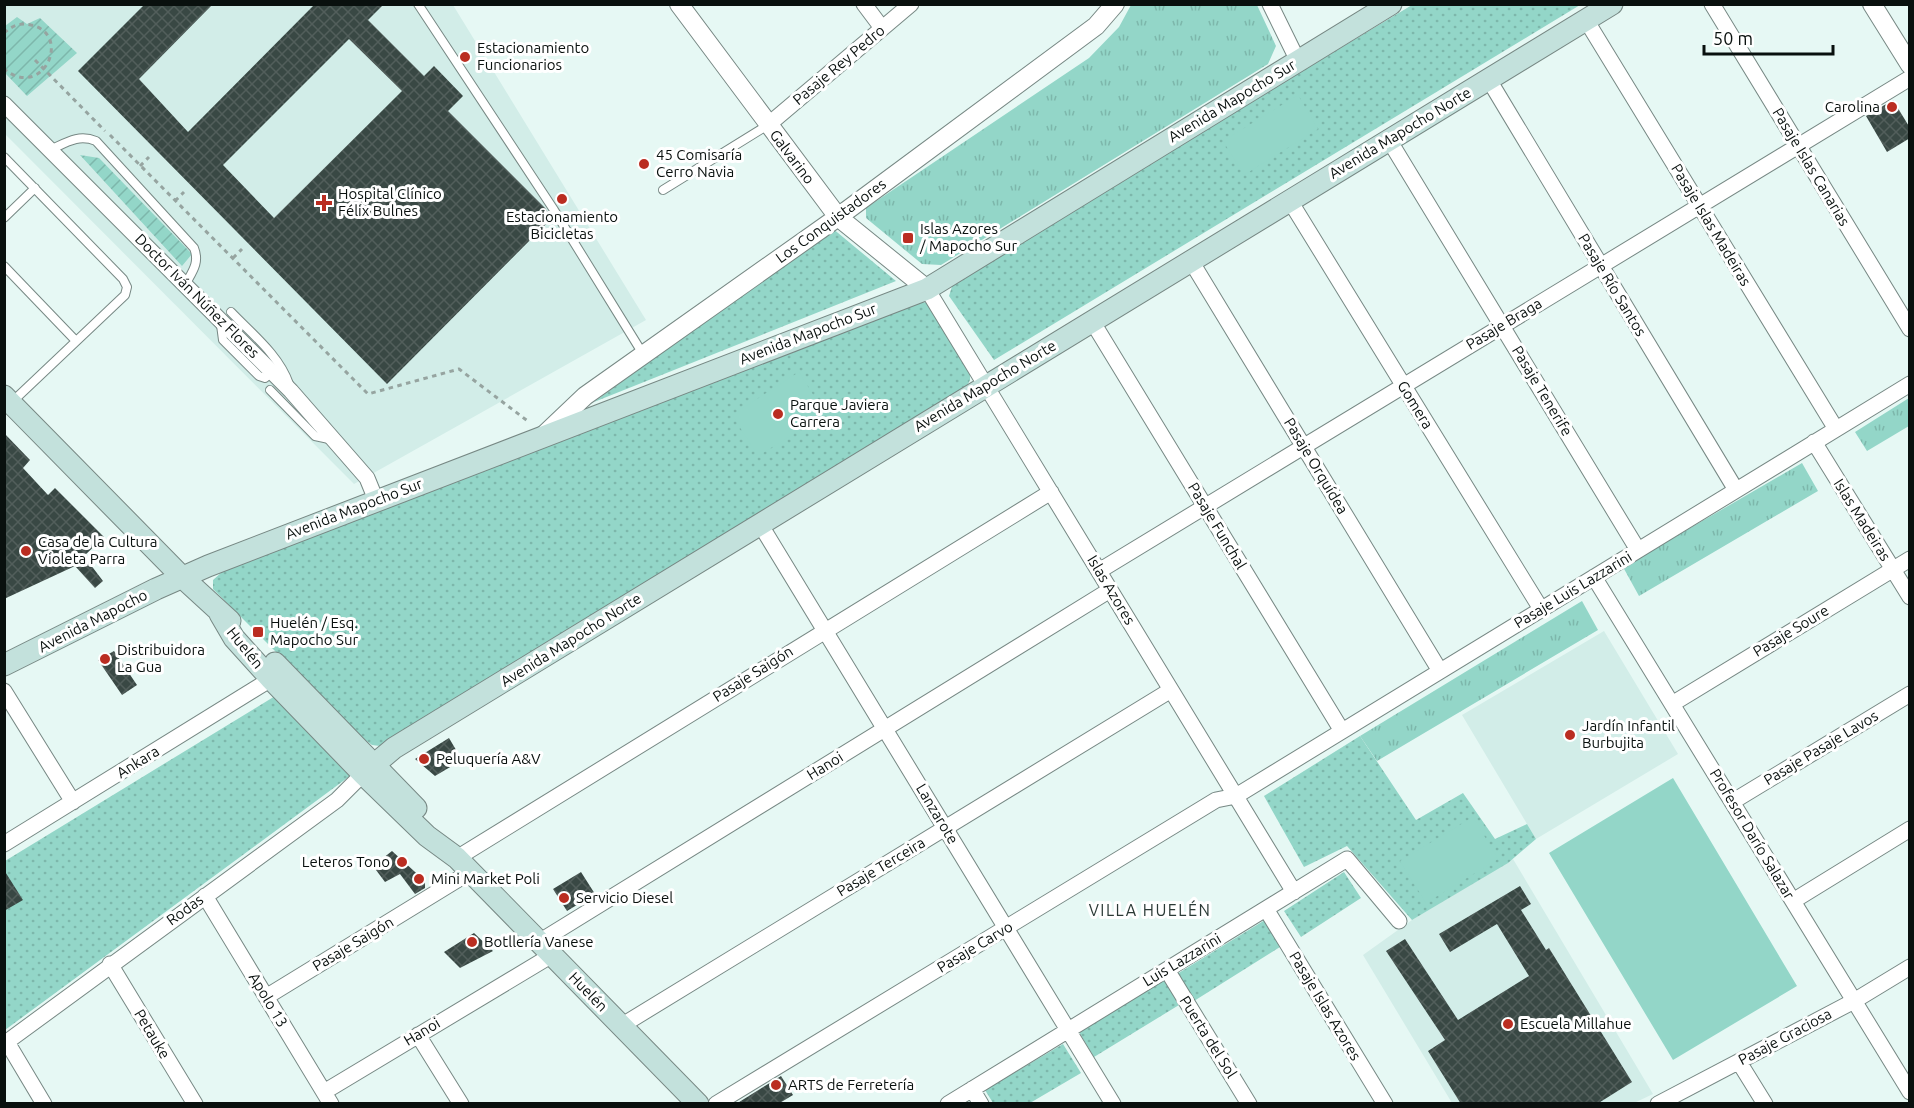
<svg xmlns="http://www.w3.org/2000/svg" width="1914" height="1108" viewBox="0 0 1914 1108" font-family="Ubuntu,sans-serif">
  <defs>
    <pattern id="grass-tufts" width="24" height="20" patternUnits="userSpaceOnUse" patternTransform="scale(1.5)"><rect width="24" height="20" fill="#93d6c8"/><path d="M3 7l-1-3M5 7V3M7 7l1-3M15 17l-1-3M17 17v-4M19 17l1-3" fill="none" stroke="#7db7ab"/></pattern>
    <pattern id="park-dots" width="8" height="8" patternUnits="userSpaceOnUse" patternTransform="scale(1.5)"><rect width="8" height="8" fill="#93d6c8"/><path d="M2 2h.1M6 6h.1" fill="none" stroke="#7db7ab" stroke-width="1.8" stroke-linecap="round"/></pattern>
    <pattern id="garden-furrows" width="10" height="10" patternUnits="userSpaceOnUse" patternTransform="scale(1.5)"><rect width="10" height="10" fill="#93d6c8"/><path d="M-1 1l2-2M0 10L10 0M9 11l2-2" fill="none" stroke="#7db7ab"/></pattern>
    <pattern id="building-cross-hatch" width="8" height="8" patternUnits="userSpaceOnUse" patternTransform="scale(1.5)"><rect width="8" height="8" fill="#394844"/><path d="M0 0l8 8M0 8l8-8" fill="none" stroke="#525e5b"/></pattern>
  </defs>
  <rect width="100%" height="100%" fill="#e6f8f4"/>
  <path fill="#d2ede8" d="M4,5H453L646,320L354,484L5,134Z
    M1604,631L1678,754L1536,839L1462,715Z
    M1513,859L1653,1094L1632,1104L1452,1103L1363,955L1412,920Z"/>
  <path fill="url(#grass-tufts)" d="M1131,5H1257L1276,46L1268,64L941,265L922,264L866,218V208L1089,58L1119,27Z
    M1909,398V426L1867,451L1855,432Z
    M1802,463L1818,491L1639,596L1623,567Z
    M1582,601L1598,630L1377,761L1360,736Z"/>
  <path fill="url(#park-dots)" d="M1412,5H1580L994,360L949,296L954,280Z
    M832,228L896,281L594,402Z
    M922,302L928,303L970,370V380L965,390L380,746L372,745L361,737L213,589V580L223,571Z
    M280,693L354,773L5,1030V861Z
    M1360,736L1416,820L1463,793L1495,839L1527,824L1536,839L1508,863L1412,920L1347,846L1304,867L1264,796Z
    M1344,872L1361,898L1301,937L1284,911Z
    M1265,920L1280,947L1194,1001L1177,974Z
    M1164,980L1179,1005L1094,1057L1079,1032Z
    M1063,1044L1081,1073L1030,1103H993L985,1090Z"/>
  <path fill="url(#garden-furrows)" d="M17,17L27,24L40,18L77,53L27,96L5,73V26Z
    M80,155L99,158L192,254L182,266Z"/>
  <path fill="#93d6c8" d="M1298,95L1318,129L1244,175L1223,141Z
    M799,372L825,414L758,456L732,415Z
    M1673,778L1797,986L1673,1060L1549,853Z
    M1473,817L1498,859L1426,903L1400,861Z"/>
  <path fill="url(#building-cross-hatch)" fill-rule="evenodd" d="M145,4H213L139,79L188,132L315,4H384L368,20L424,76L434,66L463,96L448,111L545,208L552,218L387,384L78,71ZM349,39L402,91L274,218L223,165Z
    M1893,100L1910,128V138L1887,152L1866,116Z
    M4,433L30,460L23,468L48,495L55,488L104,537L84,556L103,581L95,588L75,566L4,599Z
    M114,651L137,685L122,695L98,660Z
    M449,738L462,760L435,776L415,759Z
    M392,851L425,881V888L415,894L400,874L385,882L373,866Z
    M4,870L23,900L4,911Z
    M581,872L595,894L567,911L553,889Z
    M1520,886L1531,904L1521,910L1546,950L1549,948L1632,1082L1597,1104H1461L1428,1051L1445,1040L1386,951L1405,939L1458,1020L1529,976L1497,924L1450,952L1439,934Z
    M474,933L493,951L460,968L444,952Z
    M781,1076L793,1095L778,1104H736Z"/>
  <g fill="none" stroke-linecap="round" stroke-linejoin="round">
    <defs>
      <path id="service" d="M418,4L554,210L643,354
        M52,149C67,142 79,134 96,141L194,248C200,263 192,272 185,285
        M4,157L123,279L127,287L125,295L12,402
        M663,190L768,125
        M4,218L35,188
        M4,266L76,341
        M231,312C252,334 279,355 289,384
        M221,325L223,340L259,376L265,378L273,371
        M270,390L315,436L329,439"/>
      <path id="minor" d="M864,4L882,28
        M1270,4L1298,61
        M1712,4L1910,329
        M1586,20L1836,429
        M1489,80L1736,490
        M4,104L291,391L367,478L376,500
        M768,125L911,4
        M1389,140L1638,550
        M1290,201L1541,609
        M1191,261L1440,671
        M927,289L1294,892
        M1092,321L1342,731
        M1814,442L1910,597
        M760,524L1113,1104
        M1099,571L1910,78
        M1594,577L1910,1092
        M4,691L73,802
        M1672,704L1910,559
        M1732,802L1910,694
        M4,844L271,679
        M457,858L1051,492
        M205,896L331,1104
        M1793,901L1910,829
        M1266,909L1385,1104
        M539,942L1110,590
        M110,964L195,1104
        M1167,970L1249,1104
        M266,997L470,872
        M621,1026L1171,690
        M418,1035L461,1104
        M7,1042L44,1104
        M4,1044L337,800L363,774
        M1739,1062L1765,1104
        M972,1089L981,1104
        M324,1092L552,955
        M716,1104L1216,800L1236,796L1910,384
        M948,1104L1347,859L1399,921
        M1658,1104L1854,1001L1910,967"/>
      <path id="tertiary" d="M679,4L838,217L927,289
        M1872,4L1910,65
        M545,434L585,396L838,217L1096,26L1115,4"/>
      <path id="secondary" d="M4,396L182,577L230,621
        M220,614L234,638L271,679L363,774L427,836L457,858L698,1104
        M275,663L416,808
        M4,665L156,589L208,566L927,289L1391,4
        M363,774L394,748L1612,4"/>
    </defs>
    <use href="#service" stroke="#778884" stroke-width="10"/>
    <use href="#minor" stroke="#778884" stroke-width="17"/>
    <use href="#tertiary" stroke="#778884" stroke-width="20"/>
    <use href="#secondary" stroke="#778884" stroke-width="23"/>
    <path stroke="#96a4a0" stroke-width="3" stroke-dasharray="4.5 4.5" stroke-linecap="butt" d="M4,33C12,26 20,22 31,25C73,34 43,101 4,69
      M35,60L105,131
      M110,135L368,394L459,369L529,422
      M140,166L149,157
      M175,201L184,192
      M233,258L242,249"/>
    <use href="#service" stroke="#fff" stroke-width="8"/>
    <use href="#minor" stroke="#fff" stroke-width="15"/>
    <use href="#tertiary" stroke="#fff" stroke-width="18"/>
    <use href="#secondary" stroke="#c3e1dc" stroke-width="21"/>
  </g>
  <g fill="#ba2d21" stroke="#fff" stroke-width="2">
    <circle cx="465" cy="57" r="6"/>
    <circle cx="1892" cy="107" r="6"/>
    <circle cx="644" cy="164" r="6"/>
    <circle cx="562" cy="199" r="6"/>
    <path d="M321 194h6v6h6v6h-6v6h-6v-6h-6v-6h6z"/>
    <rect x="902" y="232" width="12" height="12" rx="3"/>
    <circle cx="778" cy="414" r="6"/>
    <circle cx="26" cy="551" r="6"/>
    <rect x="252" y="626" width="12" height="12" rx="3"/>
    <circle cx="105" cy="659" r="6"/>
    <circle cx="1570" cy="735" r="6"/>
    <circle cx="424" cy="759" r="6"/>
    <circle cx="402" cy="862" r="6"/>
    <circle cx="419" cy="879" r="6"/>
    <circle cx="564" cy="898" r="6"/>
    <circle cx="472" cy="942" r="6"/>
    <circle cx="1508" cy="1024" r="6"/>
    <circle cx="776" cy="1085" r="6"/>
  </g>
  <g text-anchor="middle" stroke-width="6" stroke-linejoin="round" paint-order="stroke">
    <g font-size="15" fill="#09100e" stroke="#fff" text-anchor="start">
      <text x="477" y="53">Estacionamiento<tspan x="477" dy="17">Funcionarios</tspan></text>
      <text x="1880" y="112" text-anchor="end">Carolina</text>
      <text x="656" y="160">45 Comisaría<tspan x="656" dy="17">Cerro Navia</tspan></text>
      <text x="338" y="199">Hospital Clínico<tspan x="338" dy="17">Félix Bulnes</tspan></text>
      <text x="562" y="222" text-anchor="middle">Estacionamiento<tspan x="562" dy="17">Bicicletas</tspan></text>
      <text x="920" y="234">Islas Azores<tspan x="920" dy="17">/ Mapocho Sur</tspan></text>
      <text x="790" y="410">Parque Javiera<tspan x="790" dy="17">Carrera</tspan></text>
      <text x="38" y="547">Casa de la Cultura<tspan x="38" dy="17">Violeta Parra</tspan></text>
      <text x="270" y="628">Huelén / Esq.<tspan x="270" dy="17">Mapocho Sur</tspan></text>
      <text x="117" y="655">Distribuidora<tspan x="117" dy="17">La Gua</tspan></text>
      <text x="1582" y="731">Jardín Infantil<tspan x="1582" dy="17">Burbujita</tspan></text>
      <text x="436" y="764">Peluquería A&amp;V</text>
      <text x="390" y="867" text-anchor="end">Leteros Tono</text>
      <text x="431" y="884">Mini Market Poli</text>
      <text x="576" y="903">Servicio Diesel</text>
      <text x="484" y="947">Botllería Vanese</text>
      <text x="1520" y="1029">Escuela Millahue</text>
      <text x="788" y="1090">ARTS de Ferretería</text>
    </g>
    <g font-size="15" fill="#09100e" stroke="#fff">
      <text transform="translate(839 65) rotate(-40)" y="5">Pasaje Rey Pedro</text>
      <text transform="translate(1232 101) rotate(-31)" y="5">Avenida Mapocho Sur</text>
      <text transform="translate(1400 133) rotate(-31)" y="5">Avenida Mapocho Norte</text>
      <text transform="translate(792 157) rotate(53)" y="5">Galvarino</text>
      <text transform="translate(1811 167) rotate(59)" y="5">Pasaje Islas Canarias</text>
      <text transform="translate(831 221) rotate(-36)" y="5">Los Conquistadores</text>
      <text transform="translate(1711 225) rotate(59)" y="5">Pasaje Islas Madeiras</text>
      <text transform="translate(1612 285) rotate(59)" y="5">Pasaje Río Santos</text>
      <text transform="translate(197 296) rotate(45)" y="5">Doctor Iván Núñez Flores</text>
      <text transform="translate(1504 324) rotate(-31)" y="5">Pasaje Braga</text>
      <text transform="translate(808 334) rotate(-21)" y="5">Avenida Mapocho Sur</text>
      <text transform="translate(985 386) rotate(-31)" y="5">Avenida Mapocho Norte</text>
      <text transform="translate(1542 391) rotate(59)" y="5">Pasaje Tenerife</text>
      <text transform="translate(1415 405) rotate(58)" y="5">Gomera</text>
      <text transform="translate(1316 466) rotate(59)" y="5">Pasaje Orquídea</text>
      <text transform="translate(354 509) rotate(-21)" y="5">Avenida Mapocho Sur</text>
      <text transform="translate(1862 520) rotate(58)" y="5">Islas Madeiras</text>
      <text transform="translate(1217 526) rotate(59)" y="5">Pasaje Funchal</text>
      <text transform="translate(1111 590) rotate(59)" y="5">Islas Azores</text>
      <text transform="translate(1573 590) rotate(-31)" y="5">Pasaje Luis Lazzarini</text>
      <text transform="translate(93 621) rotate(-27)" y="5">Avenida Mapocho</text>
      <text transform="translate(1791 631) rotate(-31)" y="5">Pasaje Soure</text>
      <text transform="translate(571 640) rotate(-32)" y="5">Avenida Mapocho Norte</text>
      <text transform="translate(245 648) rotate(51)" y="5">Huelén</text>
      <text transform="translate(753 674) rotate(-32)" y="5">Pasaje Saigón</text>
      <text transform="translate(1821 748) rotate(-31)" y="5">Pasaje Pasaje Lavos</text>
      <text transform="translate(138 762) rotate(-32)" y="5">Ankara</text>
      <text transform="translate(825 766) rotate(-32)" y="5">Hanoi</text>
      <text transform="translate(937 814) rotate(59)" y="5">Lanzarote</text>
      <text transform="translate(1752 834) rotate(59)" y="5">Profesor Darío Salazar</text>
      <text transform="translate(881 867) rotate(-31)" y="5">Pasaje Terceira</text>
      <text transform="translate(185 910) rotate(-36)" y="5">Rodas</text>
      <text transform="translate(353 944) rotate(-31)" y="5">Pasaje Saigón</text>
      <text transform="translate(975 947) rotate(-31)" y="5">Pasaje Carvo</text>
      <text transform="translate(1182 960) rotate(-31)" y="5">Luis Lazzarini</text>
      <text transform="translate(588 992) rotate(46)" y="5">Huelén</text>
      <text transform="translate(268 1000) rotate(59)" y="5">Apolo 13</text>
      <text transform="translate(1325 1006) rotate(59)" y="5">Pasaje Islas Azores</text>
      <text transform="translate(422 1032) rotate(-31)" y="5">Hanoi</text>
      <text transform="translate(152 1034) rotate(59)" y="5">Petauke</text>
      <text transform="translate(1208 1037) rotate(58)" y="5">Puerta del Sol</text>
      <text transform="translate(1785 1037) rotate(-28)" y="5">Pasaje Graciosa</text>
    </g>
    <g font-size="16" letter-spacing="1.5" fill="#2b3a36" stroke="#fff">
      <text x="1150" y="916">VILLA HUELÉN</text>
    </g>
  </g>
  <rect width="1914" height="1108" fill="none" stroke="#09100e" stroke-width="12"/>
  <path d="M1704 45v9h129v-9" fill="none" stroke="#09100e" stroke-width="3"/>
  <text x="1713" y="45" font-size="18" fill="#09100e" stroke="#ffffff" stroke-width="4.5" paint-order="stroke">50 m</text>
</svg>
